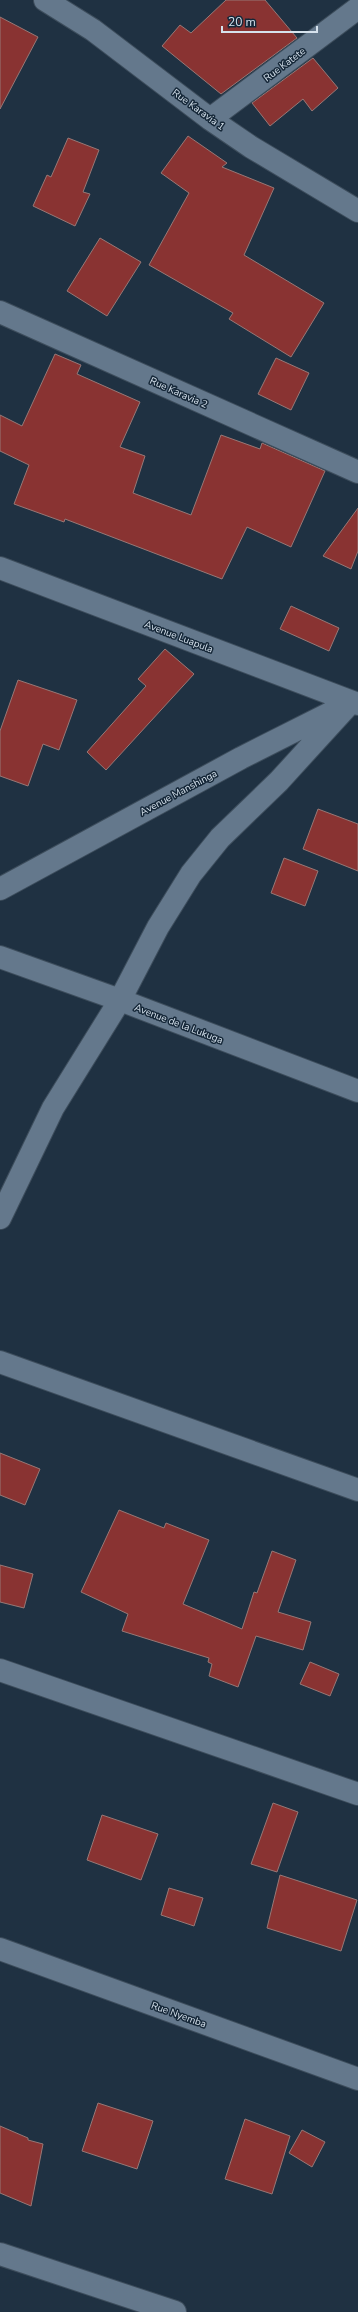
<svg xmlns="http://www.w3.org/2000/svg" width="358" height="2312" viewBox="0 0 358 2312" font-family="'Nunito Sans',sans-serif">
  <rect width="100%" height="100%" fill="#1f3142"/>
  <path fill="#893332" stroke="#977876" d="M226,0H265L297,38L221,94L162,46L180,25L191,33Z
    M0,17L38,37L0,109Z
    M313,58L338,88L312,111L303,99L270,126L252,103Z
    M188,136L227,163L222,167L274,188L244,255L324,303L291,357L229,319L233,313L149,265L189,193L161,173Z
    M68,138L99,150L83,192L90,194L75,226L33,206L47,175L51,177Z
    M100,238L141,262L107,316L67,291Z
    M55,354L81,365L77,374L140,402L120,447L145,456L133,493L191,515L221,435L260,449L262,443L325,471L291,547L247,527L222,579L65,519L64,522L14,504L29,465L0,451V415L22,426Z
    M276,358L309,373L291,410L258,394Z
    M358,508V551L351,569L323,556Z
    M291,606L339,628L329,651L280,629Z
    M165,649L194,674L106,770L87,752L146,686L138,679Z
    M18,680L77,700L59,750L43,744L28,786L0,776V731Z
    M318,809L358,824V871L303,849Z
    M284,858L318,871L305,906L271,893Z
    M0,1453L40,1469L25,1505L0,1495Z
    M119,1510L164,1528L166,1523L209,1540L183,1604L242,1629L254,1592L257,1593L272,1551L296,1560L278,1612L311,1622L303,1650L256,1636L238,1687L209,1676L212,1664L208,1662L209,1658L122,1631L128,1614L81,1592Z
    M0,1565L33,1574L24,1608L0,1602Z
    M310,1662L339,1674L330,1696L300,1684Z
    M273,1803L298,1812L277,1872L251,1864Z
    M102,1815L158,1834L141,1880L87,1860Z
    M280,1875L357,1900L341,1951L267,1928Z
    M169,1888L203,1898L194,1926L161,1915Z
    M98,2103L153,2121L137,2169L82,2151Z
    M245,2119L290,2136L272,2194L225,2179Z
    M0,2126L28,2138V2140L43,2144L31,2206L0,2193Z
    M302,2130L325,2142L312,2167L289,2153Z"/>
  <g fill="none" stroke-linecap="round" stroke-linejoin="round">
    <defs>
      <path id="street" d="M45,0L93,30L210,119L251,147L358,211
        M210,119L358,8
        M0,312L358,472
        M0,568L358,704
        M0,889L241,758L340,708
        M0,957L120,1000L358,1091
        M0,1218L53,1108L120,1000L158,927L191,874L220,838L279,781L351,702
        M0,1362L358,1490
        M0,1670L358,1794
        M0,1949L358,2079
        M0,2254L175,2312"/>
    </defs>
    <use href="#street" stroke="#3d4d5c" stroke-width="24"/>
    <use href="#street" stroke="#64788c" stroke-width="22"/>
  </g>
  <g text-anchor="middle" stroke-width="3" stroke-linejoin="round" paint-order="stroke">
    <g font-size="10" fill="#d6e2ed" stroke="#152738">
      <text transform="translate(284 64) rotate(-37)" y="4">Rue Katete</text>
      <text transform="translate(199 109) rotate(36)" y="4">Rue Karavia 1</text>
      <text transform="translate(179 392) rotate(24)" y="4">Rue Karavia 2</text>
      <text transform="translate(179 636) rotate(21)" y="4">Avenue Luapula</text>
      <text transform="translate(178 792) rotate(-28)" y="4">Avenue Manshinga</text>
      <text transform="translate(179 1023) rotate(21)" y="4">Avenue de la Lukuga</text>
      <text transform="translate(179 2014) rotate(20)" y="4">Rue Nyemba</text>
    </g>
  </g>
  <path d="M222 26v6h95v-6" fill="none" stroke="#d6e2ed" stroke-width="2"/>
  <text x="228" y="26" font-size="12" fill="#d6e2ed" stroke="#152738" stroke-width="3" paint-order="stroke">20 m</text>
</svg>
